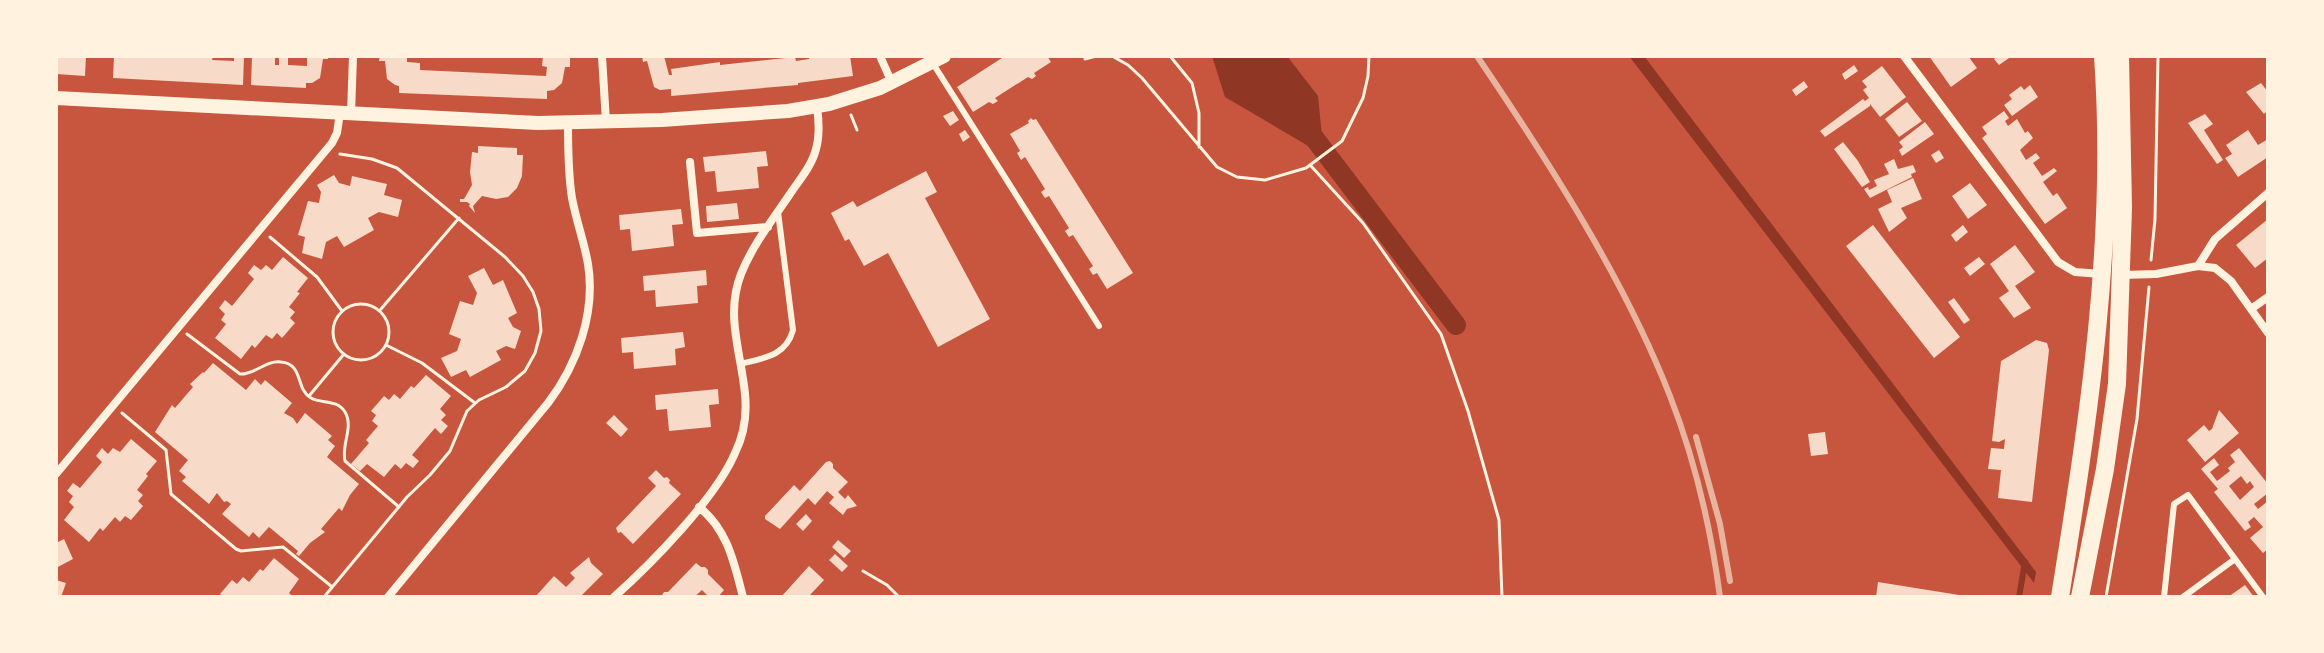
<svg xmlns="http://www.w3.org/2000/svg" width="2324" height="653" viewBox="0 0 2324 653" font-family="'DM Sans',sans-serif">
  <rect width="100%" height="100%" fill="#c8553d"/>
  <path fill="#8f3625" d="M1212,56H1287L1318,96L1323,146L1326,150L1322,154L1225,97Z
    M1629,56H1644L2036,572L2034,583Z"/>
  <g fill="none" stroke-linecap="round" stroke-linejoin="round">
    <path stroke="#8f3625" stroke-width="6" d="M2019,597L2025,562"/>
    <path stroke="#8f3625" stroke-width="20" d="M1312,135L1456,325"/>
  </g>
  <path fill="#f7dbc8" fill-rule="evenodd" d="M56,56H86L85,76L56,74Z
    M114,56H213L212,60L234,61V56H244L243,85L113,78Z
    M252,56H275V65H279V56H288V65L307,66V56H328V59H323L320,78L312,83H306V88L251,85Z
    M380,56H407V62L420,63V70L546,76L547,67L542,66L543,56H570V67H565L562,83L554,90L547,91V99L399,93V86L395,85L387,79L385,61H379Z
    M642,56H664L669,75H672L671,69L720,62V65L795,57L796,61L809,59V56H850L853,76L798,83V85L671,96V89L660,90L654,87L647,61L643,62Z
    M1005,56H1047L1051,62L1034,73L1036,76L1032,79L1028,77L995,98L998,101L993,104L989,102L973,112L957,87Z
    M1929,56H1968L1977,68L1951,87Z
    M1998,56H2012L1999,65L1994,59Z
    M1854,65L1858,71L1845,80L1842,74Z
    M1882,66L1906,97L1880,117L1870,104V106L1825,137L1820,131L1863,99L1865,101L1869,98L1863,90L1867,87L1862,81Z
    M1804,81L1808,87L1796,96L1792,90Z
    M2261,83L2268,92V110L2264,114L2246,92Z
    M2030,85L2038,97L2012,116L2004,105L2012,99L2009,95L2021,86L2024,90Z
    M1907,102L1922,121L1899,137L1885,119Z
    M953,111L959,120L950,126L943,116Z
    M2004,111L2009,118L2005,121L2008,126L2017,119L2025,133L2028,131L2033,138L2020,150L2026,160L2036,153L2040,158L2033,163L2042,176L2054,168L2057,171L2043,182L2053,196L2057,193L2067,208L2045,224L1982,138L1987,134L1982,127Z
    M2205,114L2213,124L2204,130L2223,160L2217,164L2188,123Z
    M1031,118L1033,120L1036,119L1133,273L1107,289L1097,273L1093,275L1089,269L1093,266L1073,235L1069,237L1065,231L1069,228L1049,196L1045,198L1041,192L1045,189L1025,157L1021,160L1017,153L1020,151L1010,134L1029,123L1028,121Z
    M1925,122L1934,134L1902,156L1899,150L1903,147L1899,142Z
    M965,130L970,137L963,142L959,134Z
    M2248,130L2258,145L2268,139V157L2238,177L2225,158L2232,154L2226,145Z
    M1843,142L1858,161L1870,182L1862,187L1834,149Z
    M478,146L517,148V155H523L522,176L517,188L508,197L496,199L482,196L473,206L475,213L469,206L470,204L467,202H460V199H464L472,185L470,172L472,152L478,153Z
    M1939,150L1944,158L1936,163L1931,155Z
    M766,151L768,166L757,167L759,188L717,192L715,171L705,172L703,157Z
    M1894,159L1898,169L1913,165L1916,172L1911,174L1912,177L1870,198L1864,189L1868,187L1869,190L1877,186L1874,180L1889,174L1884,164Z
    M926,171L937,192L925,198L990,319L938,347L888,253L864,266L849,239L845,241L831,213L853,201L857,207Z
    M334,175L339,183L350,186L352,176L387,184L384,195L402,200L398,217L379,212L368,218L374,230L344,247L337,236L326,242L322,259L302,253L305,237L298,235L308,201L319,203L321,192L317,185Z
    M1913,178L1922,199L1901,208L1907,218L1889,232L1878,209L1892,202L1887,190Z
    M1970,183L1987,205L1968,219L1952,196Z
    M737,203L739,219L707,222L706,206Z
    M681,209L683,224L672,225L674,246L632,251L630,229L620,230L619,215Z
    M2268,219V258L2255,268L2236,245Z
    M1873,225L1960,337L1934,358L1846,246Z
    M1963,225L1968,232L1956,242L1951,235Z
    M2015,245L2035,272L2015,286L2031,308L2014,318L1999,298L2009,291L1990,264Z
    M283,257L308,278L297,292L300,293L289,307L295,312L290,318L295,323L282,338L277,333L272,339L266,335L255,348L252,345L241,359L215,338L226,324L221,320L225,314L219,308L225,300L232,306L254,279L248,273L254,265L261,270L266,265L272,270Z
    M1979,257L1985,264L1970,276L1964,268Z
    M484,268L493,285L503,280L517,313L508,318L513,327L521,331L515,349L506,346L496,351L501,360L470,377L466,370L451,377L441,358L457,351L461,339L449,334L460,301L473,305L477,293L468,276Z
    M706,270L707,285L697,286L698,303L656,307L655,290L644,291L643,276Z
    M1954,298L1970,320L1964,324L1948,302Z
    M683,332L685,347L675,349L676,365L634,369L633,352L622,353L621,338Z
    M2036,340L2047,343L2049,350L2032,502L1998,498L2001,470L1988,469L1991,448L2004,449L2005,439L1999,442L1992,441L2001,361Z
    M213,363L246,390L255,379L261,385L265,380L292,403L284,413L293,418L297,424L305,413L332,436L328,440L335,446L327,457L359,484L350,495L342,511L339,508L321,529L325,532L310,543L299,556L296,554L298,551L269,527L259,538L253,532L249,537L222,514L231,504L227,501L224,502L217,493L209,504L182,481L186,477L179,471L188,460L155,432L172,405L175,408L193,387L190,384L203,372L204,373Z
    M426,375L451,396L440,409L446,415L441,420L448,426L441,434L435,428L412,455L419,461L413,468L406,463L401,469L395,464L384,477L367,464L360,471L351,464L369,443L366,440L378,426L372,421L376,415L371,411L384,396L389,400L394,394L400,399L411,386L414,388Z
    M718,389L719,404L709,405L711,427L669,431L667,409L656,410L655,395Z
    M2219,410L2239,433L2205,462L2187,440L2204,425L2209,431L2212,429Z
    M614,415L628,429L621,437L606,423Z
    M1825,432L1828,454L1811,456L1808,434Z
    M131,439L157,461L146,474L148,476L137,490L143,495L138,501L143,506L131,520L125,516L120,522L115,517L103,531L100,528L89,542L64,520L74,507L69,502L73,496L67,491L73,483L80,488L102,462L96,456L102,448L108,454L113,448L120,452Z
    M2239,448L2268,484V493L2254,504L2258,509L2268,501V549L2263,553L2250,538L2263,527L2254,517L2248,522L2251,527L2245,531L2214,492L2218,489L2201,469L2214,458L2219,465L2210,472L2217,481L2230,471L2228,468L2235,462L2230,455ZM2241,476L2247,484L2250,481L2254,487L2240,500L2229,486Z
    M830,461L833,464V468L848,482L838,492L845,499L848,495L857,506L847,509L843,515L829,503L834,497L827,491L815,505L808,498L780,529L765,519V516L794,485L800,491L826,462Z
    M656,470L664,478L667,477L670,480L669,483L681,494L633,544L621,532L618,533L616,528L656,486L648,478Z
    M806,514L812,521L803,531L796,524Z
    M64,539L73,559L56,568V543Z
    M838,540L851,551L844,558L832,547Z
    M835,554L848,566L842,572L829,560Z
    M589,557L591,563L603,574L580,597H535L554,576L566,587L575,578L570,573Z
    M274,558L299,579L289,593L293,597H223L220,594L232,580L237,584L243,577L249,582L260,569L263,571Z
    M696,563L701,567H705L708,570V574L724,590L718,597H709L702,590L694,597H661L664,592H668Z
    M809,566L824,580L810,595L813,597H781Z
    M56,580L66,583L61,597H56Z
    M1878,582L1959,595V597H1876Z
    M2245,585L2254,597H2228Z"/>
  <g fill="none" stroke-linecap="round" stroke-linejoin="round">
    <path stroke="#fff3e0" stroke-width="3" d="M1112,56L1128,65L1142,78L1217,167L1237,177L1265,180L1306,168L1342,141L1363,98L1368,76L1369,56
      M1170,56L1192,83L1199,113V147
      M1085,59L1096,56
      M851,115L857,130
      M1311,166L1363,223L1441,334L1468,411L1499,520L1502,597
      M270,237L317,277L342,311
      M2151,260L2155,219L2158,56
      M333 332a28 28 0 1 1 56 0a28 28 0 1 1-56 0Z
      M381,309L459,218
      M187,334L240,374C255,375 265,360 281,362C304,364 295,389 311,398C322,404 337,399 345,412C354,427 341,445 345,461L399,507
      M386,345L422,363L475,403
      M309,396L344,354
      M122,413L166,450L171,494L236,549L241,551L283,547L331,586
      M863,571L887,585L899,597
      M324,597L407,497L430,475L450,451L467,411L479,400L506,387L525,371L535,353L541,331L539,309L533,292L523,276L505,257L397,168L372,159L340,154
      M2106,597L2137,419L2149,287"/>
    <path stroke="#fff3e0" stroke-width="6" d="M932,62L1099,326
      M740,364C764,358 786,356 793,330L778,212
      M2164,597L2174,504L2188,495L2263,597
      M2183,597L2235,559"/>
    <path stroke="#fff3e0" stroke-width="8" d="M602,56L606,122
      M880,56L892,83
      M1904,56L2058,262L2075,272L2101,274
      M351,114L353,56
      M690,162L697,233L768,227
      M2198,266L2215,239L2268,193
      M2122,275L2156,274L2198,266L2215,268L2231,281L2268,333
      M2251,309L2268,297
      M56,474L332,143L337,133L340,113
      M699,507C728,530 734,563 743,597
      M388,597L548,403C577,365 596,313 588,264C584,241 576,220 572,198C568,173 568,148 568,123
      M614,597C651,564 716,498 735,453C744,435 747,414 745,394C741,352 725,315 741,274C753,244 774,218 792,191C801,178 812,165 816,149C820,135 819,121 817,107"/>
    <path stroke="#fff3e0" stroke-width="14" d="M56,98L538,123L662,120L788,111L829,104L880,88L944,56"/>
    <path stroke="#fff3e0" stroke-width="18" d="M2060,597C2089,416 2116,240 2103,56
      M2080,597L2105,469L2117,384L2123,208L2120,56"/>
    <path stroke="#e9b49f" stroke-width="6" d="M1477,56C1548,161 1624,278 1670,396C1695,460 1711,529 1720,597
      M1696,437L1720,524L1730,581"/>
  </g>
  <rect width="2324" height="653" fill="none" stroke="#fff3e0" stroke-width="116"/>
</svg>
